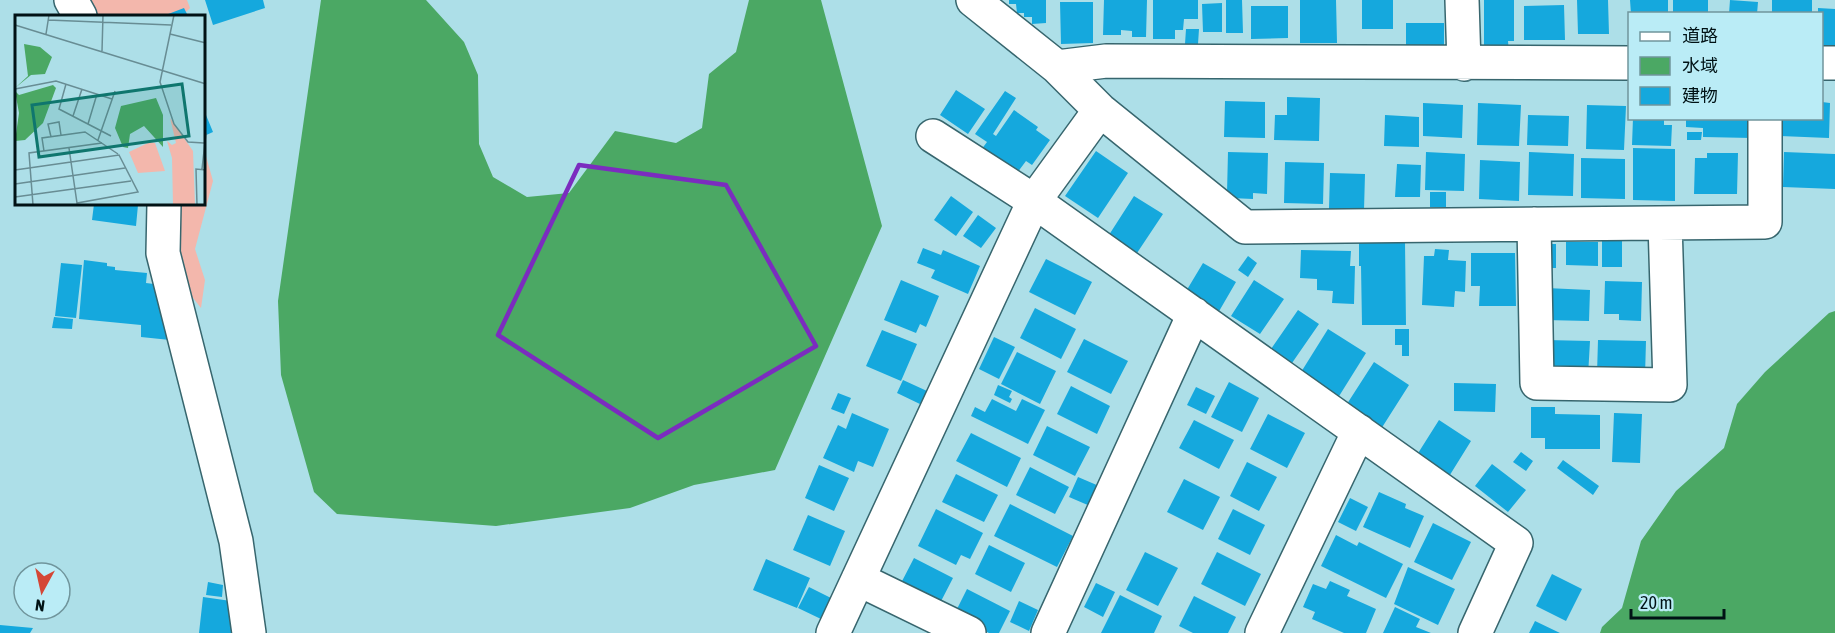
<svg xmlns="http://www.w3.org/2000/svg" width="1835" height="633" viewBox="0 0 1835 633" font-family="'Asap Condensed','Noto Sans JP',sans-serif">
  <rect width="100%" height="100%" fill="#addfe8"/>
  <path fill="#f3b7ac" d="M81,0H187L190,8L182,16H90Z
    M204,149L213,181L195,249L205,280L201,308L178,279L181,204H204Z"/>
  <path fill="#4ba864" d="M321,0H426L464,42L478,75L479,144L493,177L527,197L569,193L615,131L676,143L702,128L709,74L736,52L749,0H821L882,226L775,470L694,485L630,508L496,526L337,514L314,492L281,375L278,301Z
    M1835,311V633H1600L1602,627L1622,608L1641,541L1676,491L1724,448L1737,404L1765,372L1829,313Z"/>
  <path fill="#15a8dd" d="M205,0H263L265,8L213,25Z
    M1009,0H1046V23L1032,24V17H1024V13H1017L1016,4H1009Z
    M1104,0H1147L1146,37H1132V31L1121,30V35H1103Z
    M1153,0H1198V19H1184L1183,30H1175V39H1153Z
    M1226,0H1242L1243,33H1226Z
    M1300,0H1336L1337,43H1300Z
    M1362,0H1393V29H1362Z
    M1484,0H1514V41H1508L1509,53H1484Z
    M1577,0H1608L1609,34H1578Z
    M1630,0H1668V14H1631Z
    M1673,0H1708V14H1673Z
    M1730,0L1758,2L1757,14H1729Z
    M1772,0H1812V14H1772Z
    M1060,2H1093V43L1061,44Z
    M1222,3V32H1203L1202,4Z
    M1564,5L1565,40H1524V6Z
    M1251,6H1288V38L1251,39Z
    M184,8L188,16H163Z
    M1818,8L1835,9V53L1822,52V14H1818Z
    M1406,23H1444V54H1406Z
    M1186,29H1199L1198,44H1185Z
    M956,90L985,109L968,134L940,115Z
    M1005,91L1016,98L993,134L996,136L1014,110L1038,127L1036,130L1050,140L1032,165L1026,161L1017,173L981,150L987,142L975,134Z
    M1287,97L1320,98L1319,141L1274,140L1275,115H1287Z
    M1225,101L1265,102V138L1224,137Z
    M1822,102L1830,103L1829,138L1780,136L1781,118H1822Z
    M1423,103L1463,105L1462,138L1423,136Z
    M1478,103L1521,105L1519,146L1477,145Z
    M1587,105L1626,106L1624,150L1586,149Z
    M206,115L213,132L204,136V116Z
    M1385,115L1419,117V147L1384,146Z
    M1528,115L1569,116L1568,146L1527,145Z
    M1633,118H1664V125H1672L1671,146L1632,145Z
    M1686,118H1752V138L1703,137V128L1686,127Z
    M1687,132H1702L1701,140H1687Z
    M1633,148L1675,149V201L1633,200Z
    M1096,151L1128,173L1098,218L1065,196Z
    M1228,152L1268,153L1267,194L1253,193V199L1231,198L1232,193H1227Z
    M1426,152L1465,154L1464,191L1425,190Z
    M1529,152L1574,154L1573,196L1528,195Z
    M1784,152L1835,154V189L1783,187Z
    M1707,153H1738L1737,194H1694L1695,158H1707Z
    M1581,158L1625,159V199L1581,198Z
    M1480,160L1520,162L1519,201L1479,199Z
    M1285,162L1324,163L1323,204L1284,203Z
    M1397,164L1421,165L1420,197H1395Z
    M1330,173L1365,174L1364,210L1329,209Z
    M1430,192H1446V207H1430Z
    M951,196L973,212L956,236L934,220Z
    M1134,196L1163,214L1135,256L1107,238Z
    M94,204L138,205L136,226L92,220Z
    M978,215L996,228L981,248L963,236Z
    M1602,241H1622V267H1602Z
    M1359,242H1405L1406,325H1362L1361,266H1359Z
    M1566,242H1598V266L1566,265Z
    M1549,244H1556V268H1545Z
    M923,248L941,255L943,250L980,266L968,294L931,278L935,270L917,263Z
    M1435,249L1449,250L1448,260L1466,261L1465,292L1455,291L1454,307L1422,305L1424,256H1434Z
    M1301,250L1351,251L1350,266H1355L1354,304L1332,303L1333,291L1317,290V279L1300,278Z
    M1471,253H1515L1516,306H1479L1480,286H1471Z
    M1248,256L1257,263L1248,277L1238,270Z
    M1046,259L1092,282L1075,315L1029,292Z
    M84,260L107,263V266L115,267V270L147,273L146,283L154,284L162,301L170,340L141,337V325L79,319Z
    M61,263L82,265L76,318L55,316Z
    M1203,263L1236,282L1218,313L1185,293Z
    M901,280L939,296L926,327L920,324L916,333L884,320Z
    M1254,280L1284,299L1260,334L1231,316Z
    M1605,281L1642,282L1641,321L1619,320V314H1604Z
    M1546,288L1590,290L1589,321L1545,320Z
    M1035,308L1076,329L1061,359L1020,338Z
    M1298,310L1319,324L1292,363L1271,349Z
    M54,317L73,319L72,329L52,328Z
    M1328,329L1366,353L1336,401L1298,377Z
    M1395,329H1409V356H1402V345H1395Z
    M882,330L917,344L901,381L866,366Z
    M994,337L1015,347L999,379L979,369Z
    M1084,339L1128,361L1111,394L1067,372Z
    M1546,340L1590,341L1588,376L1545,375Z
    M1598,340L1646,341L1645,376L1597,374Z
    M1017,352L1056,371L1040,404L1001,384Z
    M1374,362L1409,385L1381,429L1345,407Z
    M903,380L927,391L922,405L897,393Z
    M1229,382L1259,398L1242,432L1211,417Z
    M1454,383L1496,384L1495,412L1454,411Z
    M998,385L1012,391L1009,397L1012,399L1010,403L994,395Z
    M1071,386L1110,406L1097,434L1057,414Z
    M1196,387L1215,396L1206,414L1187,405Z
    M838,393L851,398L844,414L831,409Z
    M992,399L1016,411L1022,399L1045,410L1028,444L971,416L975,407L985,412Z
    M1531,407H1555V414L1600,415V449H1545V438H1531Z
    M852,413L889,429L873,467L858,461L854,472L823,458L838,425L846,429Z
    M1614,413L1642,414L1640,463L1612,462Z
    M1268,414L1305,433L1287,468L1250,449Z
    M1194,420L1234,440L1219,469L1179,448Z
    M1439,420L1471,441L1448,478L1415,458Z
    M1047,426L1090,447L1075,476L1033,455Z
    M971,433L1021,458L1007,487L956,461Z
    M1521,452L1533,461L1526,471L1513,462Z
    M1563,460L1599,486L1593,495L1557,468Z
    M1247,462L1277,477L1259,511L1230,496Z
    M1492,464L1526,490L1508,512L1475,486Z
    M819,465L849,478L834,511L805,498Z
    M1030,467L1069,487L1055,514L1016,495Z
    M956,474L998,495L984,522L942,502Z
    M1078,477L1099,486L1090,506L1069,497Z
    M1184,479L1220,497L1203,530L1167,512Z
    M1379,492L1406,504L1405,508L1424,516L1410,548L1363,527Z
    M1350,498L1368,507L1356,531L1338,522Z
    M1010,504L1073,536L1057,567L994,536Z
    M936,509L983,533L970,559L961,555L956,565L918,546Z
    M1233,509L1265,525L1250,555L1218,539Z
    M808,515L845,531L830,566L793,550Z
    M1433,523L1471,542L1452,580L1414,562Z
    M1336,535L1357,546L1359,542L1403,564L1386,598L1321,566Z
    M989,545L1025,563L1011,592L975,574Z
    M1145,552L1178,568L1158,606L1126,590Z
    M1217,552L1261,574L1245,606L1201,584Z
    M914,558L953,578L938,607L899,587Z
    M766,559L810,578L797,608L753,590Z
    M1408,567L1455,589L1438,625L1394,604Z
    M1552,574L1582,589L1566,621L1536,606Z
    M1330,581L1350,590L1347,596L1376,609L1366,633H1344L1312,619L1315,612L1303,607L1313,584L1326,589Z
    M208,582L223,585L222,597L206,595Z
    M1096,583L1115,592L1103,617L1084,607Z
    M809,587L831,598L821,619L798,608Z
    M967,589L1010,611L999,633H989L954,615Z
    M1120,595L1162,616L1154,633H1101Z
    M1194,596L1236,617L1228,633H1193L1179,626Z
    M203,597L231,601L236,633H199Z
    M1019,601L1038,610L1029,631L1010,622Z
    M1395,607L1420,619L1416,627L1431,633H1383Z
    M1535,621L1560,633H1529Z
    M0,625L33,628L30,633H0Z"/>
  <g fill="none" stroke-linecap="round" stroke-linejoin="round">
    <defs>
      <path id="minor" d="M71,0L80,16
        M973,0L1057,67L1100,110L1245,227L1765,222V118
        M1462,0L1464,64
        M1822,63H1835
        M1057,67L1106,61L1630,63
        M933,136L1034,201L1516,543L1475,633
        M164,204L163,253L236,541L249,633
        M1534,224L1537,383L1670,385L1665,223
        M858,579L969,633
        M833,633L1034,201L1100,110
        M1048,633L1194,314
        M1262,633L1359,431"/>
    </defs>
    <use href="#minor" stroke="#37666e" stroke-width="36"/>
    <use href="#minor" stroke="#fff" stroke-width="33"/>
  </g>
  <path fill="none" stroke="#7b2cbf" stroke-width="4.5" stroke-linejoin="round" d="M579,165L726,185L816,346L658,438L498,335Z"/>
  <g transform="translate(15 15)">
    <rect width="190" height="190" fill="#addfe8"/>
    <path d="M155,103L178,136L180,190H158L157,143L152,126L157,130L161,128ZM135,127L140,128L150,156L123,158L114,137Z" fill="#f3b7ac"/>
    <path d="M9,29L25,32L37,42L30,59L16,60L0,73L13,61ZM38,70L41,73L28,108L10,125L0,126L4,98L0,76L4,80ZM141,83L148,100V132L129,111L115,119L113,133L108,132L100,113L106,91Z" fill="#4ba864"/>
    <path fill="none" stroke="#688d94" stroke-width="1.5" d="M159,0L145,67L159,109L173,127L189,128M33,5L156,10M0,10L191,69M31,19L34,0M155,19L191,28M87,36L88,0M51,69L44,94L96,121M0,74L41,66L97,84M58,101L67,74M73,109L82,79M36,122L33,109L44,107L46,120M83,125L100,76M29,136L27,123L70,117L103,139M187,154L191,118M0,155L56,147L104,140L123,177L62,188L56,147L54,133M0,169L110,153M0,182L116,166M18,190L14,138L87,128M182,190L181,154L191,155"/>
    <path fill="#0f766e" fill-opacity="0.15" stroke="#0f766e" stroke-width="3" d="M167,69L174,121L24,142L17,90Z"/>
    <rect width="190" height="190" fill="none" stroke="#011215" stroke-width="3"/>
  </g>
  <rect x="1628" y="12" width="195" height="108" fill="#baecf6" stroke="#70959c" stroke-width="1.5"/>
  <rect x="1640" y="32" width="30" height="9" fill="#ffffff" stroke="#70959c" stroke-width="1.5"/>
  <text x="1682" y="42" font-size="18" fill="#011215">道路</text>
  <rect x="1640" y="57" width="30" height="18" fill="#4ba864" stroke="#70959c" stroke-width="1.5"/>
  <text x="1682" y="72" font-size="18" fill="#011215">水域</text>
  <rect x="1640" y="87" width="30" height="18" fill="#15a8dd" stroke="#70959c" stroke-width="1.5"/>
  <text x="1682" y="102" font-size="18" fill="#011215">建物</text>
  <g transform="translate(42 591) rotate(188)"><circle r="28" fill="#baecf6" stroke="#70959c" stroke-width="1.5"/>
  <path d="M0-4.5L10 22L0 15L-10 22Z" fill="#d44736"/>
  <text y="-9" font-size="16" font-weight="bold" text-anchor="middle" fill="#011215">N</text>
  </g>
  <path d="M1631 609v9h93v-9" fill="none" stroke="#011215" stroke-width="3"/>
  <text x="1640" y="609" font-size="18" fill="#011215" stroke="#baecf6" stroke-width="4.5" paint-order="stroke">20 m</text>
</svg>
